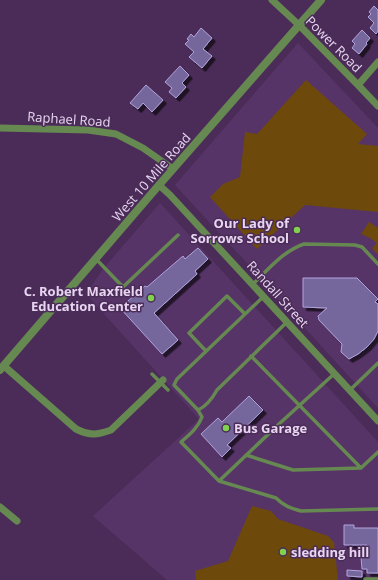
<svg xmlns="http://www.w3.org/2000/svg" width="378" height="580" viewBox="0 0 378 580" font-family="'Open Sans',sans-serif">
  <defs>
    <filter id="shadow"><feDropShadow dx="3.5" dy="3.5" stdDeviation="0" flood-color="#0009"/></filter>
  </defs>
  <rect width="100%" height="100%" fill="#4b2c58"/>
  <path fill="#573467" d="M298,43L378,128V408L280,301L258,275L175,185Z
    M160,203L378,442V580H167L93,516L199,419L86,294L103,269Z"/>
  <path fill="#6d490c" d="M306,80L367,134L358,144L378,146V212L305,205L257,249L210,197L223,184L240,177L245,132L257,134Z
    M369,222L378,228V255L372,248L377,243L370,238L361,234Z
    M252,506L271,511L278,519L328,536L334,542L338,580H196L195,571L228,561Z"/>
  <path fill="#74669c" stroke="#b1a3dd" filter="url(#shadow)" d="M374,6L378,10V31L376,34L370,28L374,23L368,17L371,14L369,12Z
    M201,28L212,38L203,49L212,56L202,68L189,57L194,52L185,44L189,40L187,39L191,34L194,37Z
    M362,30L370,38L366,43L367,44L359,54L352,48L355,44L352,41Z
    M180,66L189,75L182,83L186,87L176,98L169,92L172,88L165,82Z
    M146,85L163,100L152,112L143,103L138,109L130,103Z
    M198,248L208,259L195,271L197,274L154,313L178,340L162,354L120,308L145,286L147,287L183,256L185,259Z
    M303,278H357L378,299L375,302L378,304V331L374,339L367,347L358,354L349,359L341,352L342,344L319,320L318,316L327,308L303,307Z
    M249,396L263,410L227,445L231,448L222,457L201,434L218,418L222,422Z
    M344,525H354V528H378V573H367V569H362L361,557H367V545H344Z
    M347,570L362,571V577L347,576Z"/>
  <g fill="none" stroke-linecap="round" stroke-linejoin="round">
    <path stroke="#668952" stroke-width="3.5" d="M96,259L123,287L178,235
      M253,284C268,270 283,251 304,244L355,245L362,247L378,264
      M263,297L177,379L174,385L198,410L202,417C198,428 189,435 181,442L219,481L276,498C284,506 290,508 301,511L378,509
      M206,351L189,333L227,296L245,314
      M251,356L361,468
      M152,374L168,390
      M350,390L378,363
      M198,410C207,406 212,399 217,390L287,322
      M246,455L293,470L361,468L378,452
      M219,481L279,424L334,374
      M365,579H378"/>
    <path stroke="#668952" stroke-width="7" d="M272,0L299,25L358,85L378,106
      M358,85L378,62
      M0,128L88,130L116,134L143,148L173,169
      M159,185L170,195L378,421
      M4,366L76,429C90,436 97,435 111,430L163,380
      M0,507L17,521"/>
    <path stroke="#668952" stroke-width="8" d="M0,370L159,185L321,0"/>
  </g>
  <g fill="#82d04f" stroke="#4b2c58" stroke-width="1.5">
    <circle cx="297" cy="230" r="4"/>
    <circle cx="151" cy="298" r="4"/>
    <circle cx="226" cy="428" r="4"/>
    <circle cx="283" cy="552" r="4"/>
  </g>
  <g text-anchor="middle" stroke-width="3" stroke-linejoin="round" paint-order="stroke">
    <g font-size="13" fill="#e8d6f1" stroke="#4b2c58">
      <text transform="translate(334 44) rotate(45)" y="5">Power Road</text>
      <text transform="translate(69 119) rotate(4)" y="5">Raphael Road</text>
      <text transform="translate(151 177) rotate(-49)" y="5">West 10 Mile Road</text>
      <text transform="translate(278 294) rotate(48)" y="5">Randall Street</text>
    </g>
    <g font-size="13" font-weight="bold" fill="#e8d6f1" stroke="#4b2c58" text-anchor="end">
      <text x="289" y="228">Our Lady of<tspan x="289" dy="15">Sorrows School</tspan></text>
      <text x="143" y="296">C. Robert Maxfield<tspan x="143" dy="15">Education Center</tspan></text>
      <text x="234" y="433" text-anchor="start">Bus Garage</text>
      <text x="291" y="557" text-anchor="start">sledding hill</text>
    </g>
  </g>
</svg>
